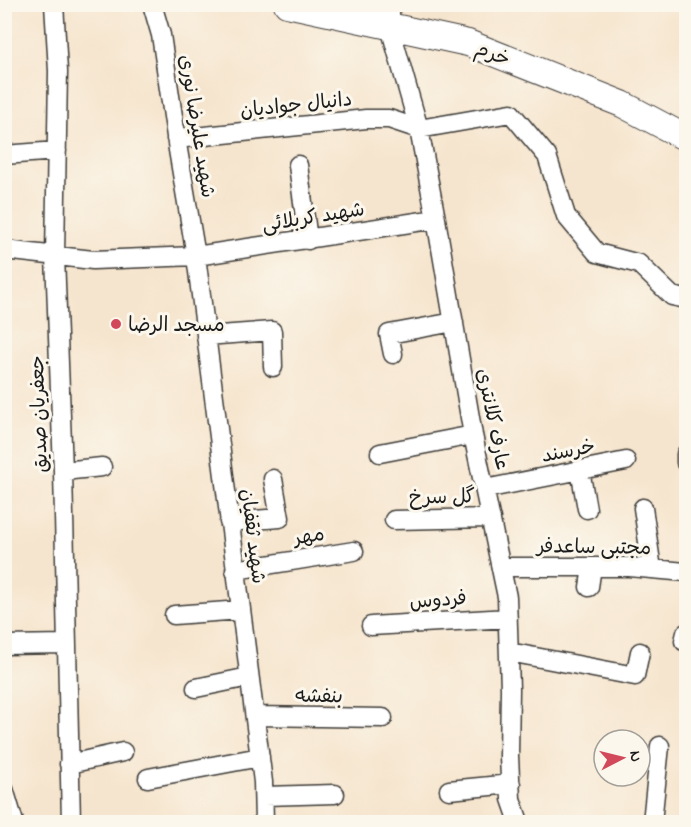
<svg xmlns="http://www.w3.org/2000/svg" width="691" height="827" viewBox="0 0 691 827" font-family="'Indie Flower','Playpen Sans Arabic',sans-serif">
  <rect width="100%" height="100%" fill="#fbf7ec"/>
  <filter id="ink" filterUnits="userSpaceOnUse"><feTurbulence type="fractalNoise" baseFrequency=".0167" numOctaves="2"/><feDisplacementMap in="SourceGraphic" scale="12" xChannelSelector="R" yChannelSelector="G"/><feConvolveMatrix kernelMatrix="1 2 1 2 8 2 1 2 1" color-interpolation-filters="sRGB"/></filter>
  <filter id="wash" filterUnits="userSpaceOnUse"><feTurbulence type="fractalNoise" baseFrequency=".008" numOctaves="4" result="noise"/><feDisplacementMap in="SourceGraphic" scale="24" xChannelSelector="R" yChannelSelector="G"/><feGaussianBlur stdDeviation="1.35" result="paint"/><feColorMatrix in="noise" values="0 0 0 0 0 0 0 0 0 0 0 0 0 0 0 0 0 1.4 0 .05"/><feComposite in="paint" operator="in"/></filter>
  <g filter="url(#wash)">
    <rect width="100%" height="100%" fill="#f6e5ce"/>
  </g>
  <g filter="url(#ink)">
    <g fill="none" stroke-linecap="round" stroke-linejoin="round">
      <defs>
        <path id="street" d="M54,4L58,71L55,256L63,471L71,822
          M152,4L161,35L178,150L196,256L263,782L264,822
          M390,4V27L419,129L436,219L473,435L507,597L510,689L509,756L511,799L519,822
          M176,139L366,119H389L419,129L511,113L547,156L566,216L597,253L639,264L672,296L686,299
          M4,155L57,151
          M298,165L308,240
          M4,250L93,260L196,256L436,219
          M206,336L272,331L273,367
          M393,354L389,334L454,322
          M380,453L473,435
          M686,454V463
          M580,470L587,509
          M63,471L102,467
          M485,489L626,461
          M643,508L652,569
          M394,520L491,518
          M229,522L280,518L273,479
          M501,567H629L686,572
          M235,570L354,551
          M589,587L592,567
          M174,615L241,610
          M371,626L508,618
          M684,641L686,633
          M4,645L67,644
          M509,652L635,676L640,652
          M196,688L249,677
          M255,716L383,718
          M69,764L123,752
          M148,778L260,757
          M4,789L14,822
          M449,790L511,784
          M264,796L335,794
          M652,822L660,746"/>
        <path id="secondary" d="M287,4L468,43L622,104L686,138"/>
      </defs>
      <use href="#street" stroke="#3d3a37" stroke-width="21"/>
      <use href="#secondary" stroke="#3d3a37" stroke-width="28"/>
      <use href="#street" stroke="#fff" stroke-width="18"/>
      <use href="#secondary" stroke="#fff" stroke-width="26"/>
    </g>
  </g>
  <circle fill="#d1495b" stroke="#fbf7ec" stroke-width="2" cx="116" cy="324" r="6"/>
  <g text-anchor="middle" stroke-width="6" stroke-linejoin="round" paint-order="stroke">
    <g font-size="20" fill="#1c1c1c" stroke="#fbf7ec">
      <text transform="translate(493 53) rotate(21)" y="7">خرم</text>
      <text transform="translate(296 104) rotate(-6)" y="7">دانیال جوادیان</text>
      <text transform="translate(198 126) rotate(81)" y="7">شهید علیرضا نوری</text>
      <text transform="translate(313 216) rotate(-9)" y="7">شهید کربلائی</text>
      <text transform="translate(38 414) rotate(-92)" y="7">جعفریان صدیق</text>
      <text transform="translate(494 419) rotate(79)" y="7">عارف کلانتری</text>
      <text transform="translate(568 450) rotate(-11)" y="7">خرسند</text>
      <text transform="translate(442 496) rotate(-1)" y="7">گل سرخ</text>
      <text transform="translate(309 535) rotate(-9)" y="7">مهر</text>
      <text transform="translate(254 536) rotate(83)" y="7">شهید ثقفیان</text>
      <text transform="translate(594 546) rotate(1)" y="7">مجتبی ساعدفر</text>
      <text transform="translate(438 599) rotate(-4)" y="7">فردوس</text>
      <text transform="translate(319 695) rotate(1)" y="7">بنفشه</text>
    </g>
    <g font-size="20" fill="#1c1c1c" stroke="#fbf7ec" text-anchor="start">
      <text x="128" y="331">مسجد الرضا</text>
    </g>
  </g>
  <rect width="691" height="827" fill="none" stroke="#fbf7ec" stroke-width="24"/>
  <g transform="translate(622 758) rotate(83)"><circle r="28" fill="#fbf7ec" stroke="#a29f99" stroke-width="1.5"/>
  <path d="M0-4.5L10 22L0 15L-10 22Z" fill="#d1495b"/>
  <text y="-9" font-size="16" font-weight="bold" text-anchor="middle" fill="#1c1c1c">N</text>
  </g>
</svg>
